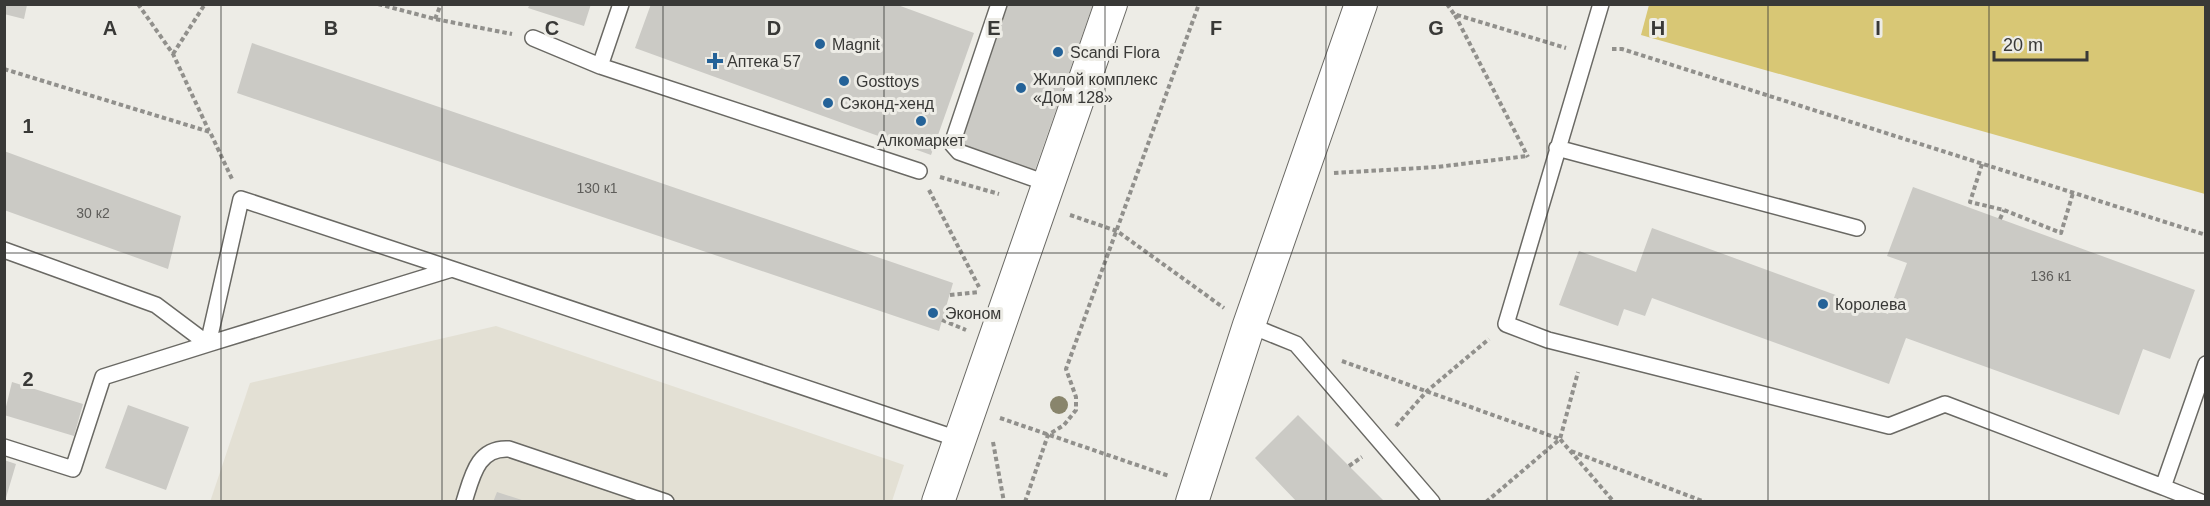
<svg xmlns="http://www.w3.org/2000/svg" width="2210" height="506" viewBox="0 0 2210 506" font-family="Arial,sans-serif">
  <rect width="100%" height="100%" fill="#edece6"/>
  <path fill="#e3e0d4" d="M496,326L904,465L892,501L210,502L250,383Z"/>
  <path fill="#d8c775" d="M1649,5H2205V194L1641,35Z"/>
  <path fill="#cbcac5" d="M530,4H591L584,26L528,8Z
    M651,4H895L974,33L931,155L635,48Z
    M1008,4H1093L1035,170L959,143Z
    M4,5H27L24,19L4,14Z
    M252,43L953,283L939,331L237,93Z
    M4,151L181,216L168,269L4,210Z
    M1913,187L2195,290L2170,359L2143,349L2119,415L1906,338L1889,384L1652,298L1645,316L1624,309L1618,326L1559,305L1579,251L1636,272L1652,228L1888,314L1907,263L1887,256Z
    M12,382L83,404L74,436L4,415Z
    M128,405L189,427L166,490L105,468Z
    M1298,415L1385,502H1297L1255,458Z
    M4,460L16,464L5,501H4Z
    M497,492L525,501V502H493Z"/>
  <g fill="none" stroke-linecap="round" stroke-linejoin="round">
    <defs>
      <path id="lane" d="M999,4L952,144L959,152L1049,184
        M1601,4L1506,324L1548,340L1889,426L1945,404L2163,487
        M533,38L600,66L621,4
        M600,66L919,171
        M1557,148L1857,228
        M4,250L156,305L208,344L452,269L958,439
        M1249,325L1296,344L1432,502
        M4,447L73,469L103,377L208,344L241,199L452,269
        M464,502C472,477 477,447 509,449L666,502
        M2201,502L2163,487L2206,364"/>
      <path id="street" d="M938,502L1111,4
        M1192,502L1249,325L1361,4"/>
    </defs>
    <use href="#lane" stroke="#6a6964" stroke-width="18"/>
    <use href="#street" stroke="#6a6964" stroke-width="34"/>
    <path stroke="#91908c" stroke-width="4" stroke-dasharray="4.5 3" stroke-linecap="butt" d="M138,4L173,54L209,131
      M378,4L435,19L512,34
      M1447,4L1454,14L1566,48
      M1455,15L1528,157
      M435,19L441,4
      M1612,49H1622L2206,235
      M173,54L205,4
      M4,69L210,132L232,179
      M1982,164L1970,202L2004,210L2061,233L2073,193
      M1334,173L1437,167L1527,156
      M940,177L999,194
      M929,190L979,287
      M1070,215L1117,231L1224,308
      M2000,219L2004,210
      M950,295L979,292
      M942,320L966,330
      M1342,361L1560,439L1578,372
      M1000,418L1169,476
      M1396,426L1427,391L1489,339
      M993,442L1004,502
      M1571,451L1705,502
      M1349,466L1362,457
      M1025,502L1048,435L1064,425L1076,410V397L1066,369L1199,4
      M1486,502L1560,439L1614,502"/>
    <use href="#lane" stroke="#fff" stroke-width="15"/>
    <use href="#street" stroke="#fff" stroke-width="32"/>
  </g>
  <circle fill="#89856c" cx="1059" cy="405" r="9"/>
  <path fill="none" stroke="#393937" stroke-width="1.5" stroke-opacity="0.55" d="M221,4V502M442,4V502M663,4V502M884,4V502M1105,4V502M1326,4V502M1547,4V502M1768,4V502M1989,4V502M4,253H2206"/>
  <g fill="#246298" stroke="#edece6" stroke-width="2">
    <circle cx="820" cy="44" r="6"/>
    <circle cx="1058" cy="52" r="6"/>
    <path d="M712 52h6v6h6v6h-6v6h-6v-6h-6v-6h6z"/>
    <circle cx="844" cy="81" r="6"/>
    <circle cx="1021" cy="88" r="6"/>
    <circle cx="828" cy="103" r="6"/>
    <circle cx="921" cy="121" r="6"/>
    <circle cx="1823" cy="304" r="6"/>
    <circle cx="933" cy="313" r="6"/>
  </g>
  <g text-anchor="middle" stroke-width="6" stroke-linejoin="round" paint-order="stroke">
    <g font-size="14" fill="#5e5d5a">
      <text x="597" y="193">130 к1</text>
      <text x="93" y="218">30 к2</text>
      <text x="2051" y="281">136 к1</text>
    </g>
    <g font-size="16" fill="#393937" stroke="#edece6" text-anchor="start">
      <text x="832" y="50">Magnit</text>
      <text x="1070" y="58">Scandi Flora</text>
      <text x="727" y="67">Аптека 57</text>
      <text x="1033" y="85">Жилой комплекс<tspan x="1033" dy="18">«Дом 128»</tspan></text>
      <text x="856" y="87">Gosttoys</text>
      <text x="840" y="109">Сэконд-хенд</text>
      <text x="921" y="146" text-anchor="middle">Алкомаркет</text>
      <text x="1835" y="310">Королева</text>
      <text x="945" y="319">Эконом</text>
    </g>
  </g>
  <g font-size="20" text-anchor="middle" font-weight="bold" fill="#393937" stroke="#edece6" stroke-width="6" stroke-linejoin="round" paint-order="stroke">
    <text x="110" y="35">A</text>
    <text x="331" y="35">B</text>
    <text x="552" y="35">C</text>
    <text x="774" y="35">D</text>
    <text x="994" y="35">E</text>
    <text x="1216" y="35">F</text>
    <text x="1436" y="35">G</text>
    <text x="1658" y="35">H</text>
    <text x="1878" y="35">I</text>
    <text x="28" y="133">1</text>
    <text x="28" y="386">2</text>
  </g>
  <rect width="2210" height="506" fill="none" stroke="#393937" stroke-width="12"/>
  <path d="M1994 51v9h93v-9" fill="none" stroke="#393937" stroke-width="3"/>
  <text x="2003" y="51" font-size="18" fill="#393937" stroke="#edece6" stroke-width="4.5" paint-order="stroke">20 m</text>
</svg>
